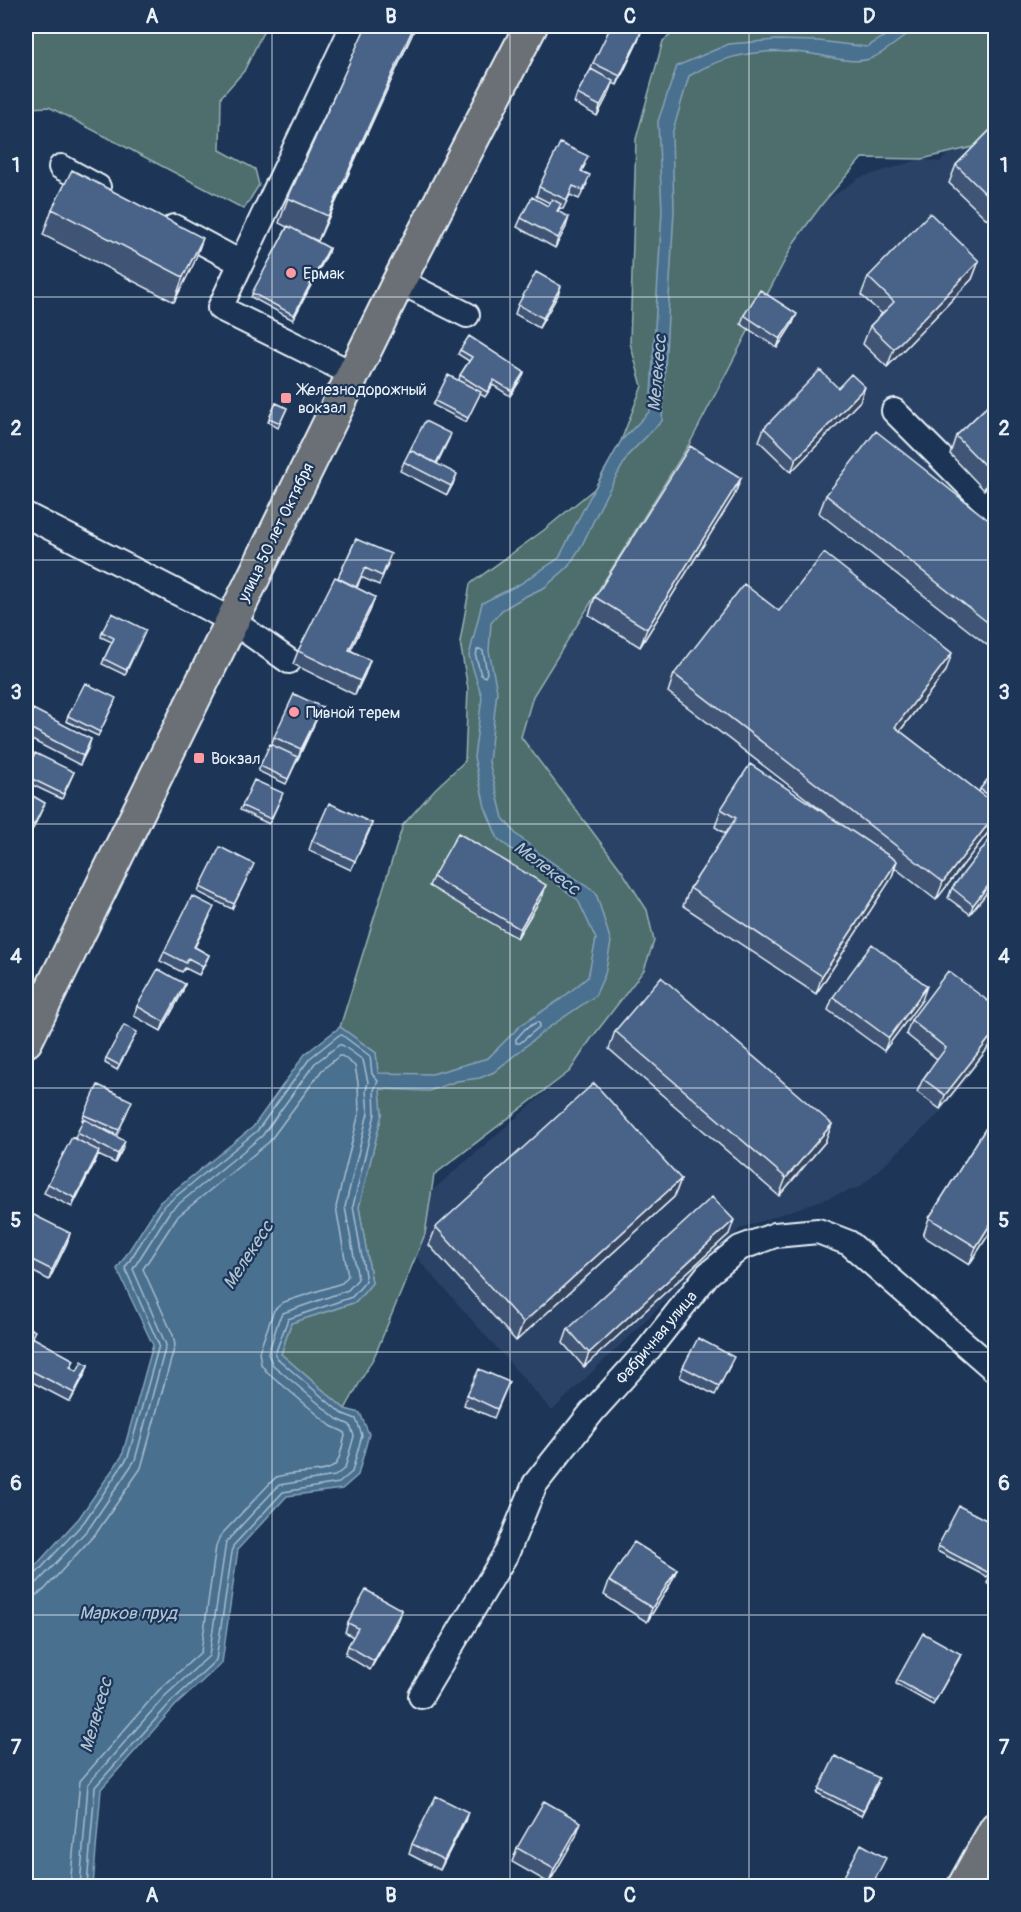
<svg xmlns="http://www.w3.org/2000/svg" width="1021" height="1912" viewBox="0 0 1021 1912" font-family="Pangolin,sans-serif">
  <rect width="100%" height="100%" fill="#1d3557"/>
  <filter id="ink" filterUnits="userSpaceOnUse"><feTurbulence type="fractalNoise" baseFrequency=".0167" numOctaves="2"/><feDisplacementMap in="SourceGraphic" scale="12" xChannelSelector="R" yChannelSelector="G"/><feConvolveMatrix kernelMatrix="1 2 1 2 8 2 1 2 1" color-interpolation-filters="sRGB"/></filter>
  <g filter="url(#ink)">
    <path fill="#2a4266" d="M995,107V1042L941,1112L860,1187L741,1228L552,1411L390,1227L570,1071L591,1039L647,910L622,871L521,737L533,696L691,441L795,241L823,203L859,178L922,159L940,162Z"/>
    <path fill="#4e6e6d" stroke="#9bb0b2" stroke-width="1.5" d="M26,26H266L244,71L221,97L220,150L255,169L259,185L244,209L49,107L28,108L26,113Z
      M682,26H995V132L977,146L922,159L862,158L823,203L795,241L691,441L533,696L521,737L622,871L647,910L654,941L644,970L591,1039L570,1071L434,1175L425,1234L375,1355L345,1409L281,1354L291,1323L356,1302L372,1283L359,1207L382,1114L376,1053L340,1027L403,825L435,789L465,761L468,689L460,642L470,584L544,530L594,489L621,441L642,386L630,343L636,139L663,41Z"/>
    <path fill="#486f8f" stroke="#88a3b9" stroke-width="1.5" d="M901,26H918C904,36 888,51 872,58C855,65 831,57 813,54C768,48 728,52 689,76L672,134L674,211L662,421L629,454L606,495L582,545L568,567L545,587L524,597L502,610L491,623L489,651L497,691L489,762L503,818L516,834L540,854L596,893L611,942L605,974L595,996L548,1028L494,1072L480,1078L457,1081L429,1091L380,1089L382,1114L359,1207L372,1283L356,1302L291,1323L281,1354L345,1409L360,1413L369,1434L358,1475L342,1489L287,1496L238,1549L222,1663L176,1705L101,1789L93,1886H26V1576L79,1518L122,1456L153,1345L117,1269L160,1202L253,1127L305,1054L340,1027L376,1053L378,1073L432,1074L488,1058L521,1025L561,999L588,977L596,939L578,900L498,839L485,807L474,757L482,697L469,656L482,603L520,584L559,558L585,506L621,441L650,411L662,211L658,121L677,66L729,44L776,40L819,41L867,47Z"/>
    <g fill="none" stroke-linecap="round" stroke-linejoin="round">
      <path stroke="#a8bdce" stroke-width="1.5" d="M480,649L483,651L487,673L485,677L481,675L476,657L477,650Z
        M537,1022L540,1024L539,1027L520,1043H516V1039L525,1029Z
        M26,1580L32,1578L84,1522L128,1457L159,1345L125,1268L164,1206L257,1131L310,1058L339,1035H342L370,1056L372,1074L378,1081L374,1090L375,1114L353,1206L366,1281L352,1297L288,1319L275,1354L278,1359L341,1413L356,1419L362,1435L352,1472L339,1483L283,1492L233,1546L216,1660L172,1701L95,1787L87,1886
        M26,1587L37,1583L90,1527L135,1460L166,1345L133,1269L170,1211L262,1136L315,1063L339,1045H342L363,1060L368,1082L366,1091L368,1113L345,1207L358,1279L348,1290L283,1313L279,1319L268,1354L273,1365L337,1419L350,1425L354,1436L345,1468L335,1476L279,1485L226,1542L209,1656L166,1695L88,1784L80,1886
        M26,1596L36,1595L44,1590L97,1532L141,1468L175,1345L173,1335L143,1269L177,1217L269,1142L322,1070L339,1056H342L355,1066L358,1083L359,1113L336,1207L348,1276L342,1283L284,1302L274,1310L259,1352L261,1364L266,1371L331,1426L344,1432L345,1436C342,1445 341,1457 336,1464C327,1476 290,1470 275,1478L220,1536L216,1546L201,1652L159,1690L80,1781L70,1886"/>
      <defs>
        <path id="minor" d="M61,167L98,187
          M174,227L241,263L353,26
          M241,263L220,308L353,374
          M399,281L467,315
          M894,411L996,513
          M26,515L231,620L289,661
          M421,1696L507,1552L535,1484L592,1412L647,1351L708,1274L740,1248L775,1235L818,1231L849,1243L996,1371"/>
        <path id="major" d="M26,1041L399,281L531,26
          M964,1886L996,1828"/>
      </defs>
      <use href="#minor" stroke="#e8f1f8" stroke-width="28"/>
      <use href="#major" stroke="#e8f1f8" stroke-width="36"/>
      <use href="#minor" stroke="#1d3557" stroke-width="24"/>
      <use href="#major" stroke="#6b7074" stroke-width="32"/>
    </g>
    <path fill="#405475" stroke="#e8f1f8" stroke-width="1.5" d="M416,26L318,241L304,235L329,248L293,320L251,297L287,227L279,223L288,198Z
      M641,32L638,41L617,85L613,83L610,91L597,116L574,103L577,94L591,69L593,63Z
      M996,124V228L949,183L956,165Z
      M585,165L582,171L587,184L579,199L570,195L563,209L560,208L558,211L566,227L555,248L517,227L521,218L548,206L550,203L536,196L539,187Z
      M52,209L194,263L174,302L43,235Z
      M979,261L972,279L887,367L863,344L870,326L882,314L861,295L868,277Z
      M558,295L539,328L515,314L518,305Z
      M744,315L793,323L777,348L741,324Z
      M460,350L524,372L523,376L510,396L493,385L485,397L480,394L466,422L433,405L435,401L459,380L460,375L469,361L458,354Z
      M838,388L860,401L791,472L759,441L764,428Z
      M996,398V479L984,490L950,454L956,436Z
      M276,403L287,408L278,428L268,422Z
      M449,439L437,464L453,484L447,495L400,471L404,462Z
      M741,478L734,496L640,647L589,615L595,597Z
      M826,495L996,526V652L819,513Z
      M356,539L388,564L379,585L361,577L357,588L375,597L370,611L350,650L370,660L365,674L355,695L293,664L298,651L338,578Z
      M779,611L946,671L900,731L979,792L980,789L996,769V823H995L993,826L936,900L895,868L891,879L816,994L683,906L690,888L726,834L715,827L721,809L826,814L668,692L674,674Z
      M102,632L144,634L125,675L102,664L112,642L101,637Z
      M114,703L98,736L66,721L68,716Z
      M322,707L318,716L286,784L258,771L271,745L274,737Z
      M26,724L91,739L80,765L26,737Z
      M74,772L62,799L26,782V774Z
      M26,792L45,803L33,829L26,826Z
      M281,798L269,824L240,810L242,806Z
      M372,823L351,870L309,850L312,841Z
      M996,837V881L970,914L948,898L952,888Z
      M252,868L232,909L198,892L200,887Z
      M433,877L543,895L517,938L429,886Z
      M210,916L195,947L209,955L205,964L199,975L185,968L182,972L160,961L164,952Z
      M185,984L182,993L161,1031L134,1016L137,1006Z
      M833,997L922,1000L884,1051L828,1010Z
      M996,1007V1038L940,1109L917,1092L923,1079L937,1059L906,1034L911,1020Z
      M615,1031L832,1124L825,1142L779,1196L609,1049Z
      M137,1032L117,1070L105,1063L106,1058Z
      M130,1105L117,1135L100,1127L122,1150L115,1163L98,1155L72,1207L44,1193L48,1184L75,1138L84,1120H82L84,1115Z
      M996,1112V1223L969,1265L923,1236L929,1218Z
      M681,1179L674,1197L516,1341L429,1245L436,1227Z
      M26,1227L70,1233L67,1243L49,1280L26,1268Z
      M729,1234L584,1367L563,1343L568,1329Z
      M26,1326L32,1338L74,1360L71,1367L77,1371L88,1365L85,1374L70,1402L26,1379Z
      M730,1366L715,1395L680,1377L683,1367Z
      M509,1382L494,1418L464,1405L467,1395Z
      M996,1525V1562L987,1577L937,1551L938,1546Z
      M996,1566V1588L987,1583Z
      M677,1569L671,1583L647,1622L604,1595L609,1581Z
      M402,1610L399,1619L370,1670L345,1655L348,1646L353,1637L345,1632L348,1623Z
      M961,1654L933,1705L896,1684L897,1680Z
      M878,1783L861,1816L817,1793L819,1789Z
      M465,1821L440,1870L409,1854L412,1844Z
      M576,1836L549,1883L512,1862L517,1848Z"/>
    <path fill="#34455f" stroke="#e8f1f8" stroke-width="1.5" d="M414,26H416L318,241L328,216Z
      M641,32L638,41L617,85L620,76Z
      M613,81L610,91L597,116L600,106Z
      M569,217L566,227L555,248L558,238Z
      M203,238L194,263L174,302L183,277Z
      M329,248L328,253L293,320L294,315Z
      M979,261L972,279L887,367L894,349Z
      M561,286L558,295L539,328L543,318Z
      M797,314L793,323L777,348L780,339Z
      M524,372L523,376L510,396L512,391Z
      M865,387L860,401L791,472L796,459Z
      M996,467V479L984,490L991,472Z
      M457,474L453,484L447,495L451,486Z
      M741,478L734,496L640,647L647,629Z
      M375,597L370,611L344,664L349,650Z
      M952,653L946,671L889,745L895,727Z
      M370,660L365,674L355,695L360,681Z
      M322,707L318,716L298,759L301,749Z
      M91,739L88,749L80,765L83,756Z
      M996,814V820L993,826L936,900L943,882Z
      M372,823L369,832L351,870L355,861Z
      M897,861L891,879L816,994L822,976Z
      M996,876V881L970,914L973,905Z
      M546,885L543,895L517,938L520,929Z
      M209,955L205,964L199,975L203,966Z
      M185,984L182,993L161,1031L164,1022Z
      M927,986L922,1000L884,1051L889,1038Z
      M996,1030V1038L940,1109L945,1095Z
      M832,1124L825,1142L779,1196L786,1178Z
      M125,1141L122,1150L115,1163L118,1154Z
      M99,1151L96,1160L72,1207L75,1198Z
      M681,1179L674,1197L516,1341L523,1323Z
      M996,1215V1223L969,1265L976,1247Z
      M734,1220L729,1234L584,1367L589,1353Z
      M70,1233L67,1243L49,1280L52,1270Z
      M88,1365L85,1374L70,1402L74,1393Z
      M677,1569L671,1583L647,1622L652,1608Z
      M402,1610L399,1619L370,1670L374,1661Z
      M961,1654L959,1659L933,1705L935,1701Z
      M468,1812L465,1821L440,1870L444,1860Z
      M581,1822L576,1836L549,1883L554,1869Z"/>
    <path fill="#4a6288" stroke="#e8f1f8" stroke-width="1.5" d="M366,26H414L328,216L288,198Z
      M611,26H628L641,32L620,76L593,63Z
      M591,69L613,81L600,106L577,94Z
      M996,124V204L956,165Z
      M560,143L588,156L581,171L590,175L583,190L573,186L567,200L539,187Z
      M72,170L203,238L183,277L52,209Z
      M532,197L548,206L552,199L561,204L557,211L569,217L558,238L521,218Z
      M930,213L979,261L894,349L870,326L894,302L868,277Z
      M288,226L329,248L294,315L252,293Z
      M536,272L561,286L543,318L518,305Z
      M760,290L797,314L780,339L744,315Z
      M469,336L524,372L512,391L494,380L487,392L460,375L472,357L460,350Z
      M820,370L838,388L851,374L865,387L796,459L764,428Z
      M448,375L481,392L468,418L435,401Z
      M996,398V467L991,472L956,436Z
      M276,403L287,408L280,423L269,418Z
      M425,421L451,434L436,463L410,450Z
      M876,431L996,526V629L826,495Z
      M690,446L741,478L647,629L595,597Z
      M410,450L457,474L451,486L404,462Z
      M356,539L391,554L382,576L365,568L356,587L338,578Z
      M824,553L952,653L895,727L996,805V814L943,882L674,674L744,584L779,611Z
      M335,577L375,597L349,650L370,660L360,681L298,651Z
      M112,613L146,630L126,670L104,659L114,638L102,632Z
      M85,683L116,698L100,732L68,716Z
      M294,694L322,707L301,749L274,737Z
      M33,709L91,739L83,756L26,726V724Z
      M270,744L298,757L288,779L260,766Z
      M35,753L74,772L63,794L26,776V774Z
      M750,764L897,861L822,976L690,888L736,818L721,809Z
      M996,769V800L980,789Z
      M254,780L283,793L271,819L242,806Z
      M26,792L45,803L34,825L26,820Z
      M329,803L372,823L355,861L312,841Z
      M458,833L546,885L520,929L433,877Z
      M993,835L996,837V876L973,905L952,888Z
      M220,847L254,864L234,904L200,887Z
      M192,896L214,907L194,947L209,955L203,966L188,958L186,963L164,952Z
      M872,944L927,986L889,1038L833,997Z
      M158,969L185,984L164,1022L137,1006Z
      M948,971L996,1007V1030L945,1095L923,1079L946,1048L911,1020Z
      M661,977L832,1124L786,1178L615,1031Z
      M124,1025L137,1032L119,1065L106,1058Z
      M594,1083L681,1179L523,1323L436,1227Z
      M98,1085L132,1101L119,1130L84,1115Z
      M996,1112V1215L976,1247L929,1218Z
      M84,1119L125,1141L118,1154L77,1133Z
      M72,1137L99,1151L75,1198L48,1184Z
      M712,1197L734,1220L589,1353L568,1329Z
      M32,1214L70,1233L52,1270L26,1257V1227Z
      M26,1326L35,1331L26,1347Z
      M32,1337L74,1360L70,1367L77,1371L82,1361L88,1365L74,1393L26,1368V1349Z
      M698,1338L734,1357L719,1386L683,1367Z
      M479,1369L509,1382L497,1409L467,1395Z
      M959,1506L996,1525V1560L989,1573L938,1546Z
      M634,1542L677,1569L652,1608L609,1581Z
      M996,1566V1582L989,1579Z
      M366,1590L402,1610L374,1661L348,1646L358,1628L348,1623Z
      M923,1633L961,1654L935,1701L897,1680Z
      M835,1756L879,1778L863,1811L819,1789Z
      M436,1796L468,1812L444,1860L412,1844Z
      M544,1801L581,1822L554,1869L517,1848Z
      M861,1844L886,1858L871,1887H845L840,1884Z
      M821,1880L833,1887H817Z"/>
  </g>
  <path fill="none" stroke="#e8f1f8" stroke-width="1.5" stroke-opacity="0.55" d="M272,26V1886M510,26V1886M749,26V1886M26,297H996M26,560H996M26,824H996M26,1088H996M26,1352H996M26,1615H996"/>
  <g fill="#ff9aa2" stroke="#1d3557" stroke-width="2">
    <circle cx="291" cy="273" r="6"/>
    <rect x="280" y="392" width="12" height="12" rx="3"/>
    <circle cx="294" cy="712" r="6"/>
    <rect x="193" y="752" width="12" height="12" rx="3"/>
  </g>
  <g text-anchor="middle" stroke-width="4.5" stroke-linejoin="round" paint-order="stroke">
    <g font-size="16" fill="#e8f1f8" stroke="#1d3557" text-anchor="start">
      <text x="303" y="279">Ермак</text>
      <text x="298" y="395">Железнодорожный<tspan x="298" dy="18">вокзал</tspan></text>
      <text x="306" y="718">Пивной терем</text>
      <text x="211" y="764">Вокзал</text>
    </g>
    <g font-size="16" fill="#e8f1f8" stroke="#1d3557">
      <text transform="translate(275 532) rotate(-64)" y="6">улица 50 лет Октября</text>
      <text transform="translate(656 1337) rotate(-50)" y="6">Фабричная улица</text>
    </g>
    <g font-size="18" font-style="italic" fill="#b0c4d3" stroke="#1d3557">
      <text transform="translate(657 373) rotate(-85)" y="6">Мелекесс</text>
      <text transform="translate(547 868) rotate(37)" y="6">Мелекесс</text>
      <text transform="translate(248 1255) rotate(-57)" y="6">Мелекесс</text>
      <text x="128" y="1619">Марков пруд</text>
      <text transform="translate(96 1715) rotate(-74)" y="6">Мелекесс</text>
    </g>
  </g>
  <rect width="1021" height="1912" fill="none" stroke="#1d3557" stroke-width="66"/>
  <rect x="33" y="33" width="955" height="1846" fill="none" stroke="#e8f1f8" stroke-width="2"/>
  <g font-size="20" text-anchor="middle" font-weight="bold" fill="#e8f1f8">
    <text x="152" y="23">A</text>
    <text x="391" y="23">B</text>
    <text x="630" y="23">C</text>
    <text x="869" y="23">D</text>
    <text x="16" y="172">1</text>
    <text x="1004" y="172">1</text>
    <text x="16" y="435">2</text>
    <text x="1004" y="435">2</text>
    <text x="16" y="699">3</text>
    <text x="1004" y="699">3</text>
    <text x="16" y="963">4</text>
    <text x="1004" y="963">4</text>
    <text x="16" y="1227">5</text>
    <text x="1004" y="1227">5</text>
    <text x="16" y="1490">6</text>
    <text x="1004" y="1490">6</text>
    <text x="16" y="1754">7</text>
    <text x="1004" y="1754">7</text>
    <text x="152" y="1902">A</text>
    <text x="391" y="1902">B</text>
    <text x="630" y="1902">C</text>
    <text x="869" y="1902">D</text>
  </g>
</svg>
